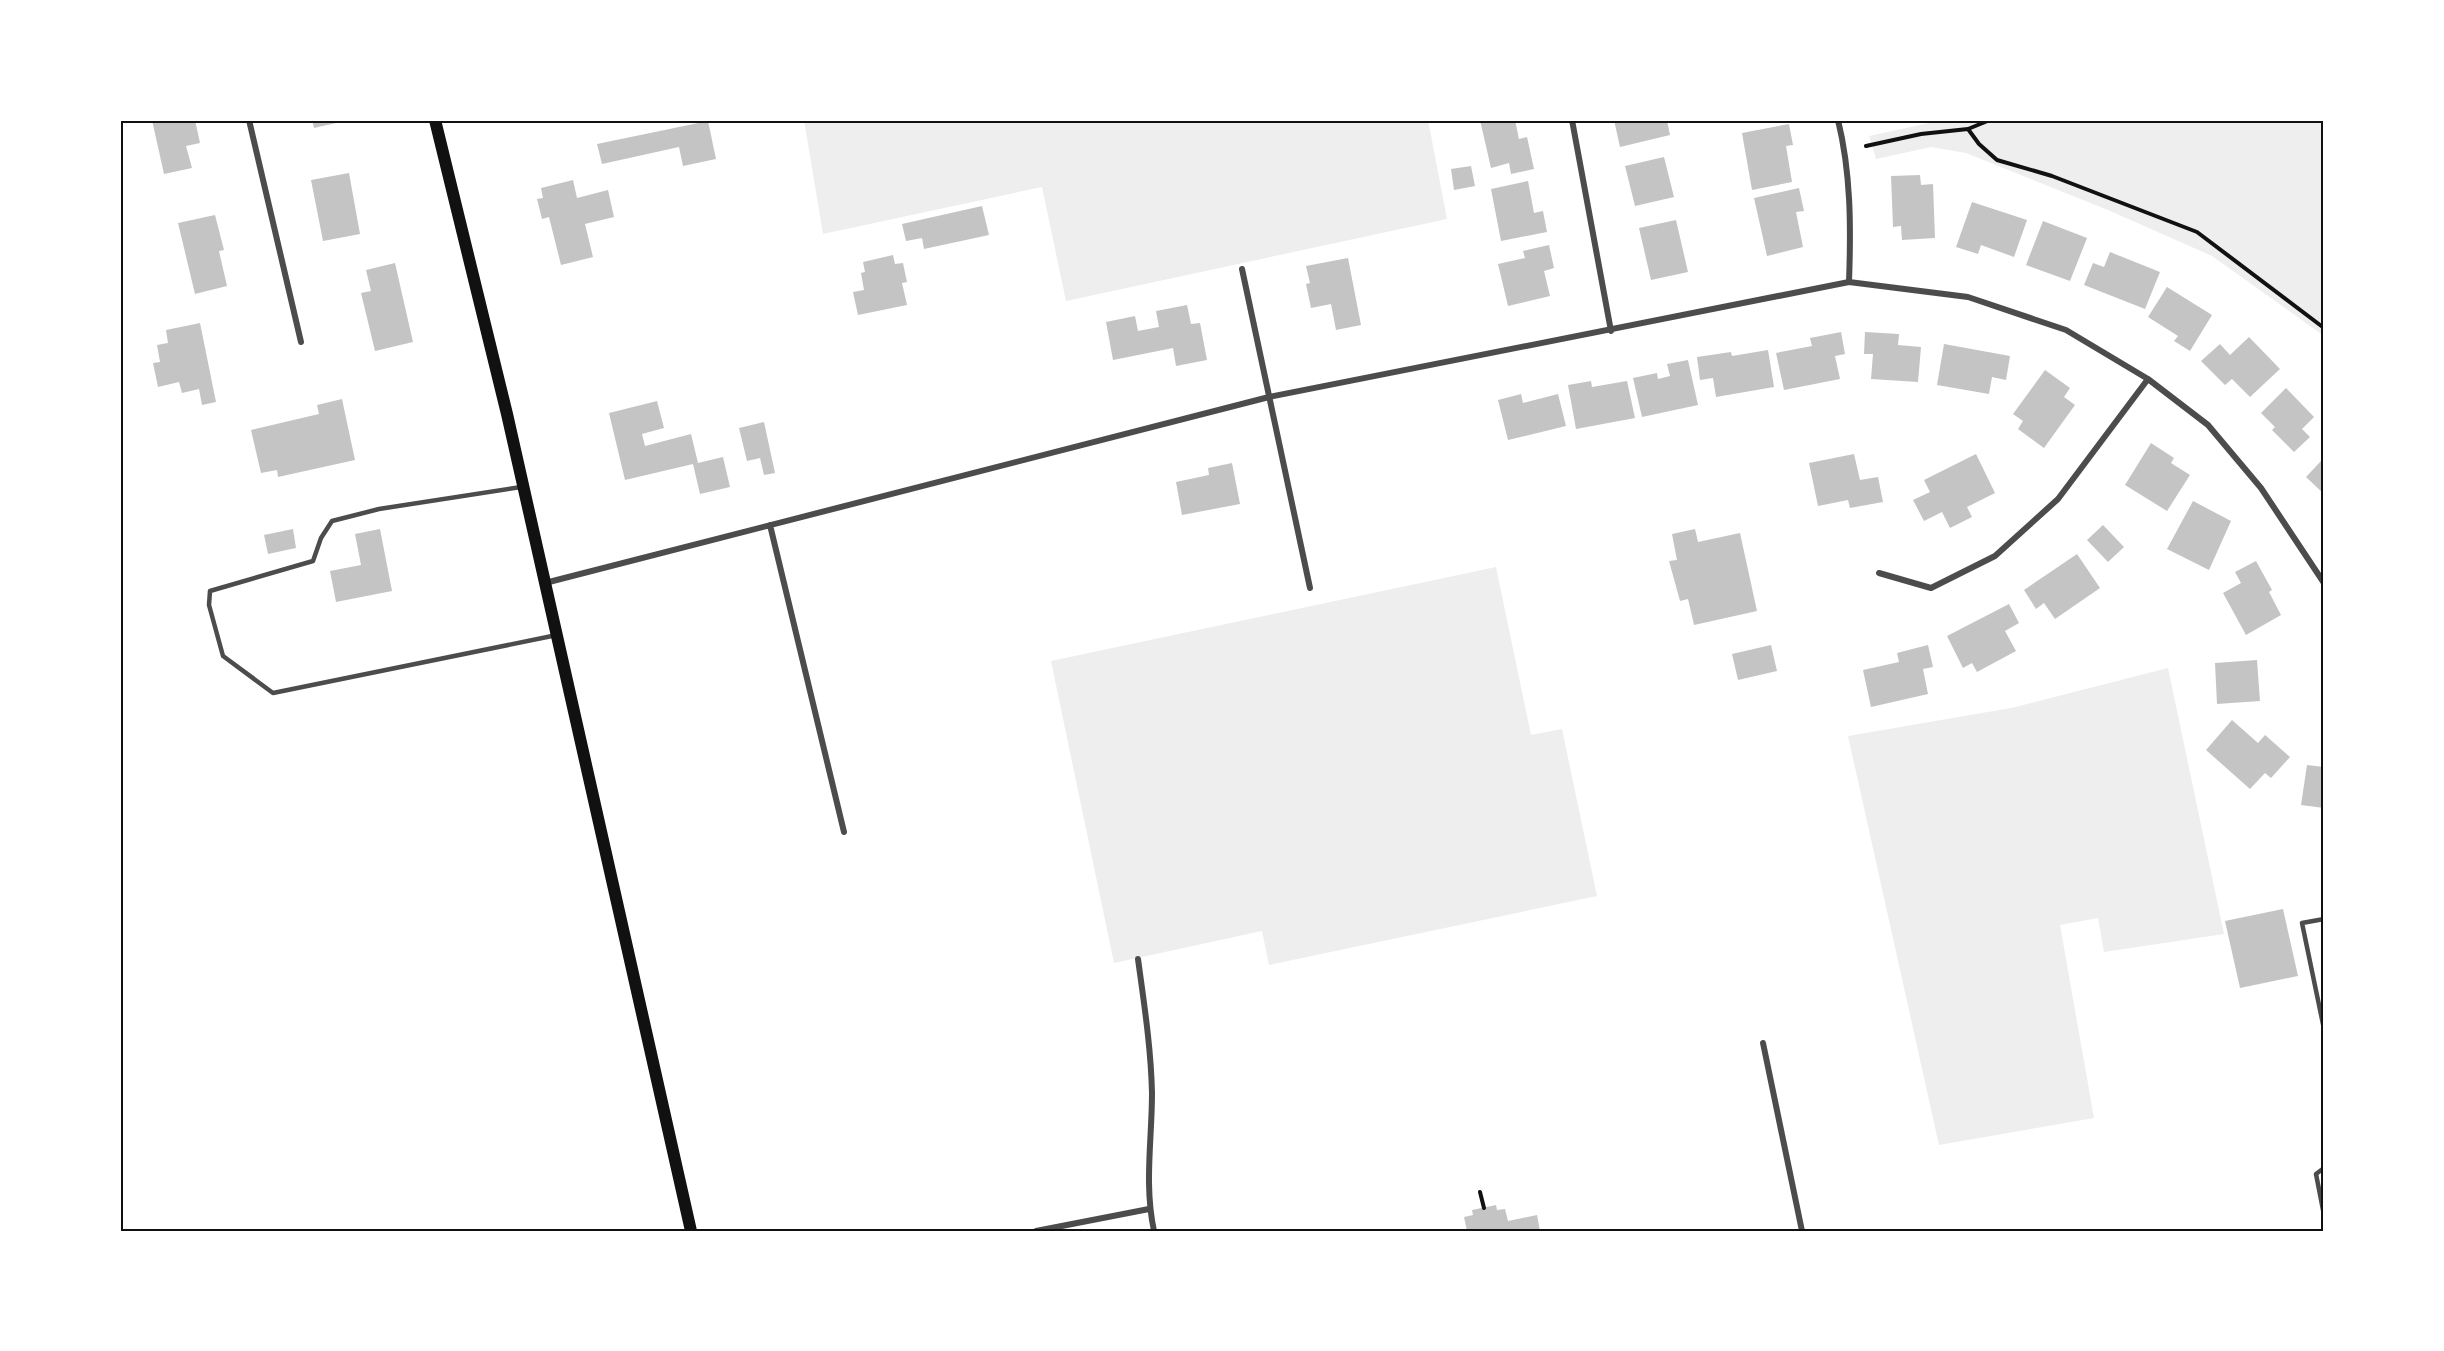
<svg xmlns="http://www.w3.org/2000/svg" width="2444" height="1351" viewBox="0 0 2444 1351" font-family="'Fira Sans',sans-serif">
  <rect width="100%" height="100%" fill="#fff"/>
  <path fill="#eee" d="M804,120H1428L1447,219L1066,301L1042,187L823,234Z
    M1943,120H2324V336L2212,256L2108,210L1966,153L1931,147L1876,159L1869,136Z
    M1496,567L1531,735L1562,729L1597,896L1269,965L1262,931L1114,963L1051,661Z
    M2168,668L2224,934L2104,952L2098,918L2060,925L2094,1118L1939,1145L1848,736L2011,708Z"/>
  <path fill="#c4c4c4" d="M152,120H195L200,143L186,146L192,168L164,174Z
    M312,120H345V121L314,128Z
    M1480,120H1515L1519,139L1527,137L1534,169L1511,174L1509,163L1491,168Z
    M1614,120H1667L1670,135L1620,147Z
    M708,121L716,159L683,166L679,147L602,164L597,144Z
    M1789,124L1793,145L1786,146L1792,182L1752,190L1742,133Z
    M1664,157L1674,197L1635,206L1625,166Z
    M1471,166L1475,186L1454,190L1451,169Z
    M349,173L360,234L323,241L311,180Z
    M1920,175L1921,185L1933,184L1935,238L1902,240L1901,226L1893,227L1891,176Z
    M573,180L577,198L608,190L614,217L585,224L593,257L561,265L549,217L542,219L537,199L543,198L541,188Z
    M1528,181L1534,213L1543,211L1547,232L1501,241L1491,189Z
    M1799,188L1804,211L1796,212L1803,247L1767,256L1754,198Z
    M1972,202L2027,220L2014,257L1981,245L1978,254L1956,247Z
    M982,206L989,235L924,249L922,238L906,241L902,224Z
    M215,215L224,250L219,251L227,286L195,294L178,223Z
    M1676,220L1688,272L1651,280L1639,228Z
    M2043,221L2087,238L2070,281L2026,265Z
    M1549,245L1554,268L1544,271L1550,296L1508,306L1498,264L1525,258L1523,251Z
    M2110,252L2160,272L2145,309L2084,285L2093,263L2104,267Z
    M893,255L895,264L903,263L907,282L902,283L907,305L858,315L853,292L864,290L861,273L865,272L863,262Z
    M1348,258L1361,325L1336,330L1331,304L1311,308L1306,284L1310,283L1306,266Z
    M395,263L413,342L375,351L361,293L371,291L366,270Z
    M2167,287L2212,315L2190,351L2174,341L2178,336L2148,317Z
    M1187,305L1191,324L1200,323L1207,360L1176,366L1173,348L1113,360L1106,322L1135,316L1138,331L1159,327L1156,311Z
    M200,323L216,402L202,405L199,389L182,393L179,382L158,387L153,363L160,362L157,345L168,343L166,330Z
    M1841,332L1845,354L1835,356L1840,379L1784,390L1776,353L1812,346L1810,338Z
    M1865,332L1899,334L1898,345L1921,347L1918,382L1871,379L1873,354H1864Z
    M2249,337L2280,369L2250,397L2232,379L2225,385L2201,361L2220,344L2230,355Z
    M1944,344L2010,356L2006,380L1992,377L1989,394L1937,385Z
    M1768,350L1774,387L1716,397L1713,378L1700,380L1697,357L1731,352L1732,356Z
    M1688,360L1698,405L1642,417L1633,378L1657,373L1658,379L1670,376L1667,364Z
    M2045,370L2070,388L2064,397L2075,405L2044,448L2018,429L2023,421L2013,414Z
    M1591,381L1592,387L1627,381L1635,418L1576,429L1568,385Z
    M2286,388L2314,417L2302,429L2310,437L2294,452L2272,430L2275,427L2261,413Z
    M1521,394L1523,403L1558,394L1566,426L1508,440L1498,400Z
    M342,399L355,460L278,477L277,470L261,473L251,430L319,414L317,405Z
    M657,401L664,428L642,434L645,446L691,434L698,463L723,457L730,487L700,494L693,464L625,480L609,413Z
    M764,422L775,473L764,475L760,458L747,461L739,428Z
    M2151,443L2174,458L2171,463L2190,475L2167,511L2125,485Z
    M1854,454L1860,480L1878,477L1883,502L1850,508L1848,500L1818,506L1809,463Z
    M1976,454L1995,493L1967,507L1972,517L1950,528L1942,512L1924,521L1913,500L1930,492L1924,480Z
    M2321,461L2324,463V494L2306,477Z
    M1232,463L1240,504L1182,515L1176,482L1209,475L1208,468Z
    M2193,501L2231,521L2209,570L2167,549Z
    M2103,525L2124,547L2108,562L2087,540Z
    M293,529L296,548L268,554L264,535Z
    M380,529L392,591L336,602L330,571L361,565L355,534Z
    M1695,529L1698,542L1740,533L1757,611L1694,625L1688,599L1680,601L1669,561L1677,560L1672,534Z
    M2077,554L2100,588L2055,619L2044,603L2036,609L2024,590Z
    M2256,561L2272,590L2269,592L2281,615L2246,635L2223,593L2241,583L2235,572Z
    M2009,604L2019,623L2005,631L2016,651L1977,672L1972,663L1963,668L1947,636Z
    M1771,645L1777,671L1738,680L1732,654Z
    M1928,645L1933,667L1923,669L1928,694L1871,707L1863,670L1899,662L1897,653Z
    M2257,660L2260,701L2217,704L2215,663Z
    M2232,720L2258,743L2265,735L2290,757L2271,778L2265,773L2250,789L2206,750Z
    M2307,765L2324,767V808L2301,805Z
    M2283,909L2298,976L2240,988L2225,921Z
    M1496,1205L1497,1210L1505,1209L1508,1221L1537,1215L1540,1231H1467L1464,1217L1473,1215L1472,1210Z"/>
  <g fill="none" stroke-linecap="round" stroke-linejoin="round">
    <path stroke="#111" stroke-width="4" d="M1968,129L1979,144L1997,160L2052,176L2197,232L2324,328
      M1866,146L1921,134L1968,129L1990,120
      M1480,1192L1484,1208"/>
    <path stroke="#4c4c4c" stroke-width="4.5" d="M521,487L379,509L332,521L321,538L313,561L210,591L209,605L223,656L273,693L557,635
      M2324,919L2302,923L2324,1029
      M2324,1168L2316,1174L2324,1215"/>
    <path stroke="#4c4c4c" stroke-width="6" d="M249,120L301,342
      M1572,120L1611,331
      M1838,120C1851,173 1851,227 1849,282
      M1242,269L1310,588
      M770,525L844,832
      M1879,573L1931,588L1995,556L2058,499L2148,379
      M545,583L1269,397L1849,282L1968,297L2066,330L2148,379L2208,425L2261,488L2324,583
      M1138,959C1144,1003 1151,1048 1152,1093C1152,1140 1144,1184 1154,1231
      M1763,1043L1802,1231
      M1036,1231L1149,1209"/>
    <path stroke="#111" stroke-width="12" d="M435,120L507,414L691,1231"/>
  </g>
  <rect width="2444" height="1351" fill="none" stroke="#ffffff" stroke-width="243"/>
  <rect x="122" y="122" width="2200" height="1108" fill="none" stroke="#111" stroke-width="2"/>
</svg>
